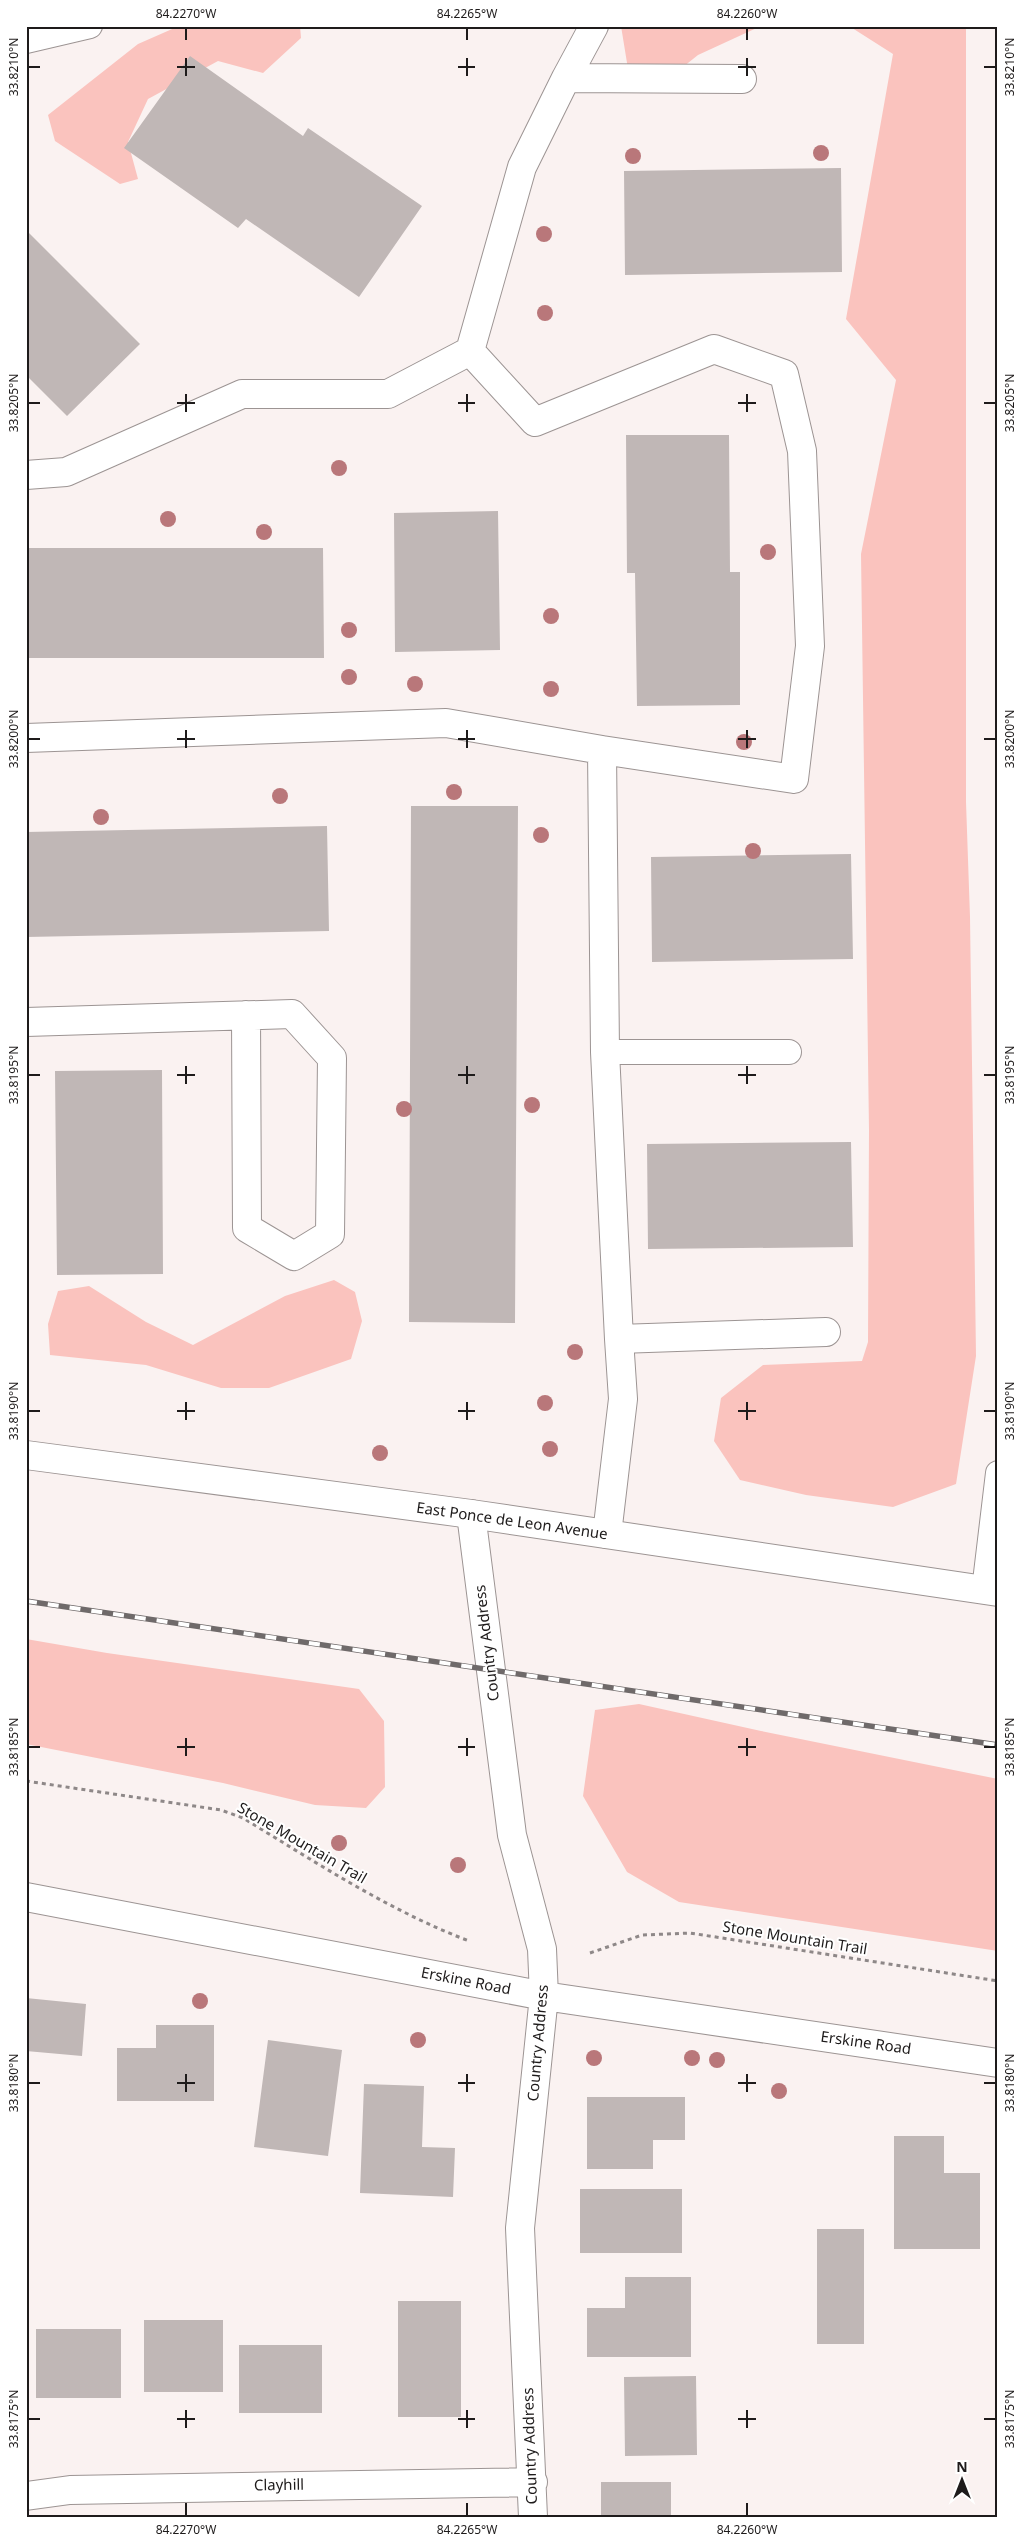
<svg xmlns="http://www.w3.org/2000/svg" width="1024" height="2543" viewBox="0 0 1024 2543" font-family="'Noto Sans',sans-serif">
  <rect width="100%" height="100%" fill="#faf2f1"/>
  <path fill="#fac3be" d="M179,26H300L301,38L263,73L218,61L148,99L128,142L138,179L120,184L55,141L48,115L138,44Z
    M621,26H761L698,55L678,71L628,69Z
    M849,26H966V802L970,917L976,1356L956,1484L893,1507L806,1495L740,1480L714,1441L721,1398L763,1365L862,1361L868,1342L869,1130L861,554L896,380L846,319L893,54Z
    M334,1280L355,1292L362,1321L351,1359L269,1388H221L146,1365L50,1355L48,1324L58,1291L89,1286L146,1322L193,1345L285,1296Z
    M26,1639L107,1653L359,1689L384,1721L385,1787L366,1808L315,1805L223,1783L26,1744Z
    M639,1704L761,1731L998,1779V1951L679,1902L627,1872L583,1796L595,1710Z"/>
  <path fill="#c0b7b6" d="M190,56L303,136L308,128L422,206L359,297L246,219L238,228L124,148Z
    M841,168L842,272L625,275L624,171Z
    M26,230L140,344L67,416L26,375Z
    M626,435H729L730,572H740V705L637,706L635,573H627Z
    M498,511L500,650L395,652L394,513Z
    M26,548H323L324,658H26Z
    M411,806H518L515,1323L409,1322Z
    M327,826L329,931L26,937V832Z
    M851,854L853,959L652,962L651,857Z
    M162,1070L163,1274L57,1275L55,1071Z
    M851,1142L853,1247L648,1249L647,1144Z
    M26,1998L86,2004L82,2056L26,2051Z
    M156,2025H214V2101H117V2048H156Z
    M268,2040L342,2050L328,2156L254,2147Z
    M364,2084L424,2086L422,2147L455,2148L453,2197L360,2193Z
    M587,2097H685V2140H653V2169H587Z
    M894,2136H944V2173H980V2249H894Z
    M580,2189H682V2253H580Z
    M817,2229H864V2344H817Z
    M625,2277H691V2357H587V2308H625Z
    M398,2301H461V2417H398Z
    M144,2320H223V2392H144Z
    M36,2329H121V2398H36Z
    M239,2345H322V2413H239Z
    M696,2376L697,2455L625,2456L624,2377Z
    M601,2482H671V2517H601Z"/>
  <g fill="none" stroke-linecap="round" stroke-linejoin="round">
    <defs>
      <path id="lane" d="M26,41L90,26
        M605,1052H789
        M984,1590L998,1473"/>
      <path id="street" d="M566,78L594,26
        M26,475L66,472L242,394H388L470,351
        M26,738L446,723L602,750
        M26,1022L292,1014L332,1058L330,1234L294,1256L247,1228L246,1015
        M619,1339L605,1052L602,750L794,779L810,646L802,451L784,374L714,349L535,422L470,351L522,167L566,78L742,79
        M471,1514L512,1835L542,1949L544,1996L520,2228L533,2517
        M607,1534L623,1399L619,1339L826,1332
        M26,1897L544,1996L998,2063
        M26,2496L70,2490L533,2482"/>
      <path id="secondary" d="M26,1455L471,1514L998,1592"/>
    </defs>
    <use href="#lane" stroke="#9c9493" stroke-width="26"/>
    <use href="#street" stroke="#9c9493" stroke-width="30"/>
    <use href="#secondary" stroke="#9c9493" stroke-width="30"/>
    <path stroke="#8e8888" stroke-width="3" stroke-dasharray="4 4" stroke-linecap="butt" d="M26,1781L221,1810L243,1818C317,1863 388,1910 469,1941
      M590,1953L642,1935L690,1933L998,1981"/>
    <use href="#lane" stroke="#fff" stroke-width="24"/>
    <use href="#street" stroke="#fff" stroke-width="28"/>
    <use href="#secondary" stroke="#fff" stroke-width="28"/>
    <defs>
      <path id="rail" d="M26,1601L998,1745"/>
    </defs>
    <use href="#rail" stroke="#6f6a6a" stroke-width="5.5"/>
    <use href="#rail" stroke="#fff" stroke-width="4" stroke-dasharray="11" stroke-linecap="butt"/>
  </g>
  <g fill="#b9777a">
    <circle cx="821" cy="153" r="8"/>
    <circle cx="633" cy="156" r="8"/>
    <circle cx="544" cy="234" r="8"/>
    <circle cx="545" cy="313" r="8"/>
    <circle cx="339" cy="468" r="8"/>
    <circle cx="168" cy="519" r="8"/>
    <circle cx="264" cy="532" r="8"/>
    <circle cx="768" cy="552" r="8"/>
    <circle cx="551" cy="616" r="8"/>
    <circle cx="349" cy="630" r="8"/>
    <circle cx="349" cy="677" r="8"/>
    <circle cx="415" cy="684" r="8"/>
    <circle cx="551" cy="689" r="8"/>
    <circle cx="744" cy="742" r="8"/>
    <circle cx="454" cy="792" r="8"/>
    <circle cx="280" cy="796" r="8"/>
    <circle cx="101" cy="817" r="8"/>
    <circle cx="541" cy="835" r="8"/>
    <circle cx="753" cy="851" r="8"/>
    <circle cx="532" cy="1105" r="8"/>
    <circle cx="404" cy="1109" r="8"/>
    <circle cx="575" cy="1352" r="8"/>
    <circle cx="545" cy="1403" r="8"/>
    <circle cx="550" cy="1449" r="8"/>
    <circle cx="380" cy="1453" r="8"/>
    <circle cx="339" cy="1843" r="8"/>
    <circle cx="458" cy="1865" r="8"/>
    <circle cx="200" cy="2001" r="8"/>
    <circle cx="418" cy="2040" r="8"/>
    <circle cx="594" cy="2058" r="8"/>
    <circle cx="692" cy="2058" r="8"/>
    <circle cx="717" cy="2060" r="8"/>
    <circle cx="779" cy="2091" r="8"/>
  </g>
  <path fill="none" stroke="#1e1b1b" stroke-width="2" d="M186,28V40M467,28V40M747,28V40M186,58V76M467,58V76M747,58V76M28,67H40M177,67H195M458,67H475M738,67H756M984,67H996M186,394V412M467,394V412M747,394V412M28,403H40M177,403H195M458,403H475M738,403H756M984,403H996M186,730V748M467,730V748M747,730V748M28,739H40M177,739H195M458,739H475M738,739H756M984,739H996M186,1066V1084M467,1066V1084M747,1066V1084M28,1075H40M177,1075H195M458,1075H475M738,1075H756M984,1075H996M186,1402V1420M467,1402V1420M747,1402V1420M28,1411H40M177,1411H195M458,1411H475M738,1411H756M984,1411H996M186,1738V1756M467,1738V1756M747,1738V1756M28,1747H40M177,1747H195M458,1747H475M738,1747H756M984,1747H996M186,2074V2092M467,2074V2092M747,2074V2092M28,2083H40M177,2083H195M458,2083H475M738,2083H756M984,2083H996M186,2410V2428M467,2410V2428M747,2410V2428M28,2419H40M177,2419H195M458,2419H475M738,2419H756M984,2419H996M186,2503V2516M467,2503V2516M747,2503V2516"/>
  <g text-anchor="middle" stroke-width="4" stroke-linejoin="round" paint-order="stroke">
    <g font-size="15" fill="#1e1b1b" stroke="#fff">
      <text transform="translate(512 1521) rotate(8)" y="5">East Ponce de Leon Avenue</text>
      <text transform="translate(487 1643) rotate(-97)" y="5">Country Address</text>
      <text transform="translate(302 1843) rotate(30)" y="5">Stone Mountain Trail</text>
      <text transform="translate(795 1938) rotate(9)" y="5">Stone Mountain Trail</text>
      <text transform="translate(466 1981) rotate(11)" y="5">Erskine Road</text>
      <text transform="translate(538 2043) rotate(-85)" y="5">Country Address</text>
      <text transform="translate(866 2043) rotate(8)" y="5">Erskine Road</text>
      <text transform="translate(530 2446) rotate(-92)" y="5">Country Address</text>
      <text transform="translate(279 2485) rotate(-1)" y="5">Clayhill</text>
    </g>
  </g>
  <rect width="1024" height="2543" fill="none" stroke="#ffffff" stroke-width="55"/>
  <g transform="translate(962 2480)" stroke="#ffffff" stroke-width="4" paint-order="stroke">
  <path d="M0-4L9 19L0 12L-9 19Z" fill="#1e1b1b"/>
  <text y="-8" font-size="14" font-weight="bold" text-anchor="middle" fill="#1e1b1b">N</text>
  </g>
  <rect x="28" y="28" width="968" height="2488" fill="none" stroke="#1e1b1b" stroke-width="2"/>
  <g font-size="12" text-anchor="middle" fill="#1e1b1b">
    <text x="186" y="18">84.2270°W</text>
    <text x="467" y="18">84.2265°W</text>
    <text x="747" y="18">84.2260°W</text>
    <text transform="translate(14 67) rotate(-90)" y="4">33.8210°N</text>
    <text transform="translate(1010 67) rotate(-90)" y="4">33.8210°N</text>
    <text transform="translate(14 403) rotate(-90)" y="4">33.8205°N</text>
    <text transform="translate(1010 403) rotate(-90)" y="4">33.8205°N</text>
    <text transform="translate(14 739) rotate(-90)" y="4">33.8200°N</text>
    <text transform="translate(1010 739) rotate(-90)" y="4">33.8200°N</text>
    <text transform="translate(14 1075) rotate(-90)" y="4">33.8195°N</text>
    <text transform="translate(1010 1075) rotate(-90)" y="4">33.8195°N</text>
    <text transform="translate(14 1411) rotate(-90)" y="4">33.8190°N</text>
    <text transform="translate(1010 1411) rotate(-90)" y="4">33.8190°N</text>
    <text transform="translate(14 1747) rotate(-90)" y="4">33.8185°N</text>
    <text transform="translate(1010 1747) rotate(-90)" y="4">33.8185°N</text>
    <text transform="translate(14 2083) rotate(-90)" y="4">33.8180°N</text>
    <text transform="translate(1010 2083) rotate(-90)" y="4">33.8180°N</text>
    <text transform="translate(14 2419) rotate(-90)" y="4">33.8175°N</text>
    <text transform="translate(1010 2419) rotate(-90)" y="4">33.8175°N</text>
    <text x="186" y="2534">84.2270°W</text>
    <text x="467" y="2534">84.2265°W</text>
    <text x="747" y="2534">84.2260°W</text>
  </g>
</svg>
